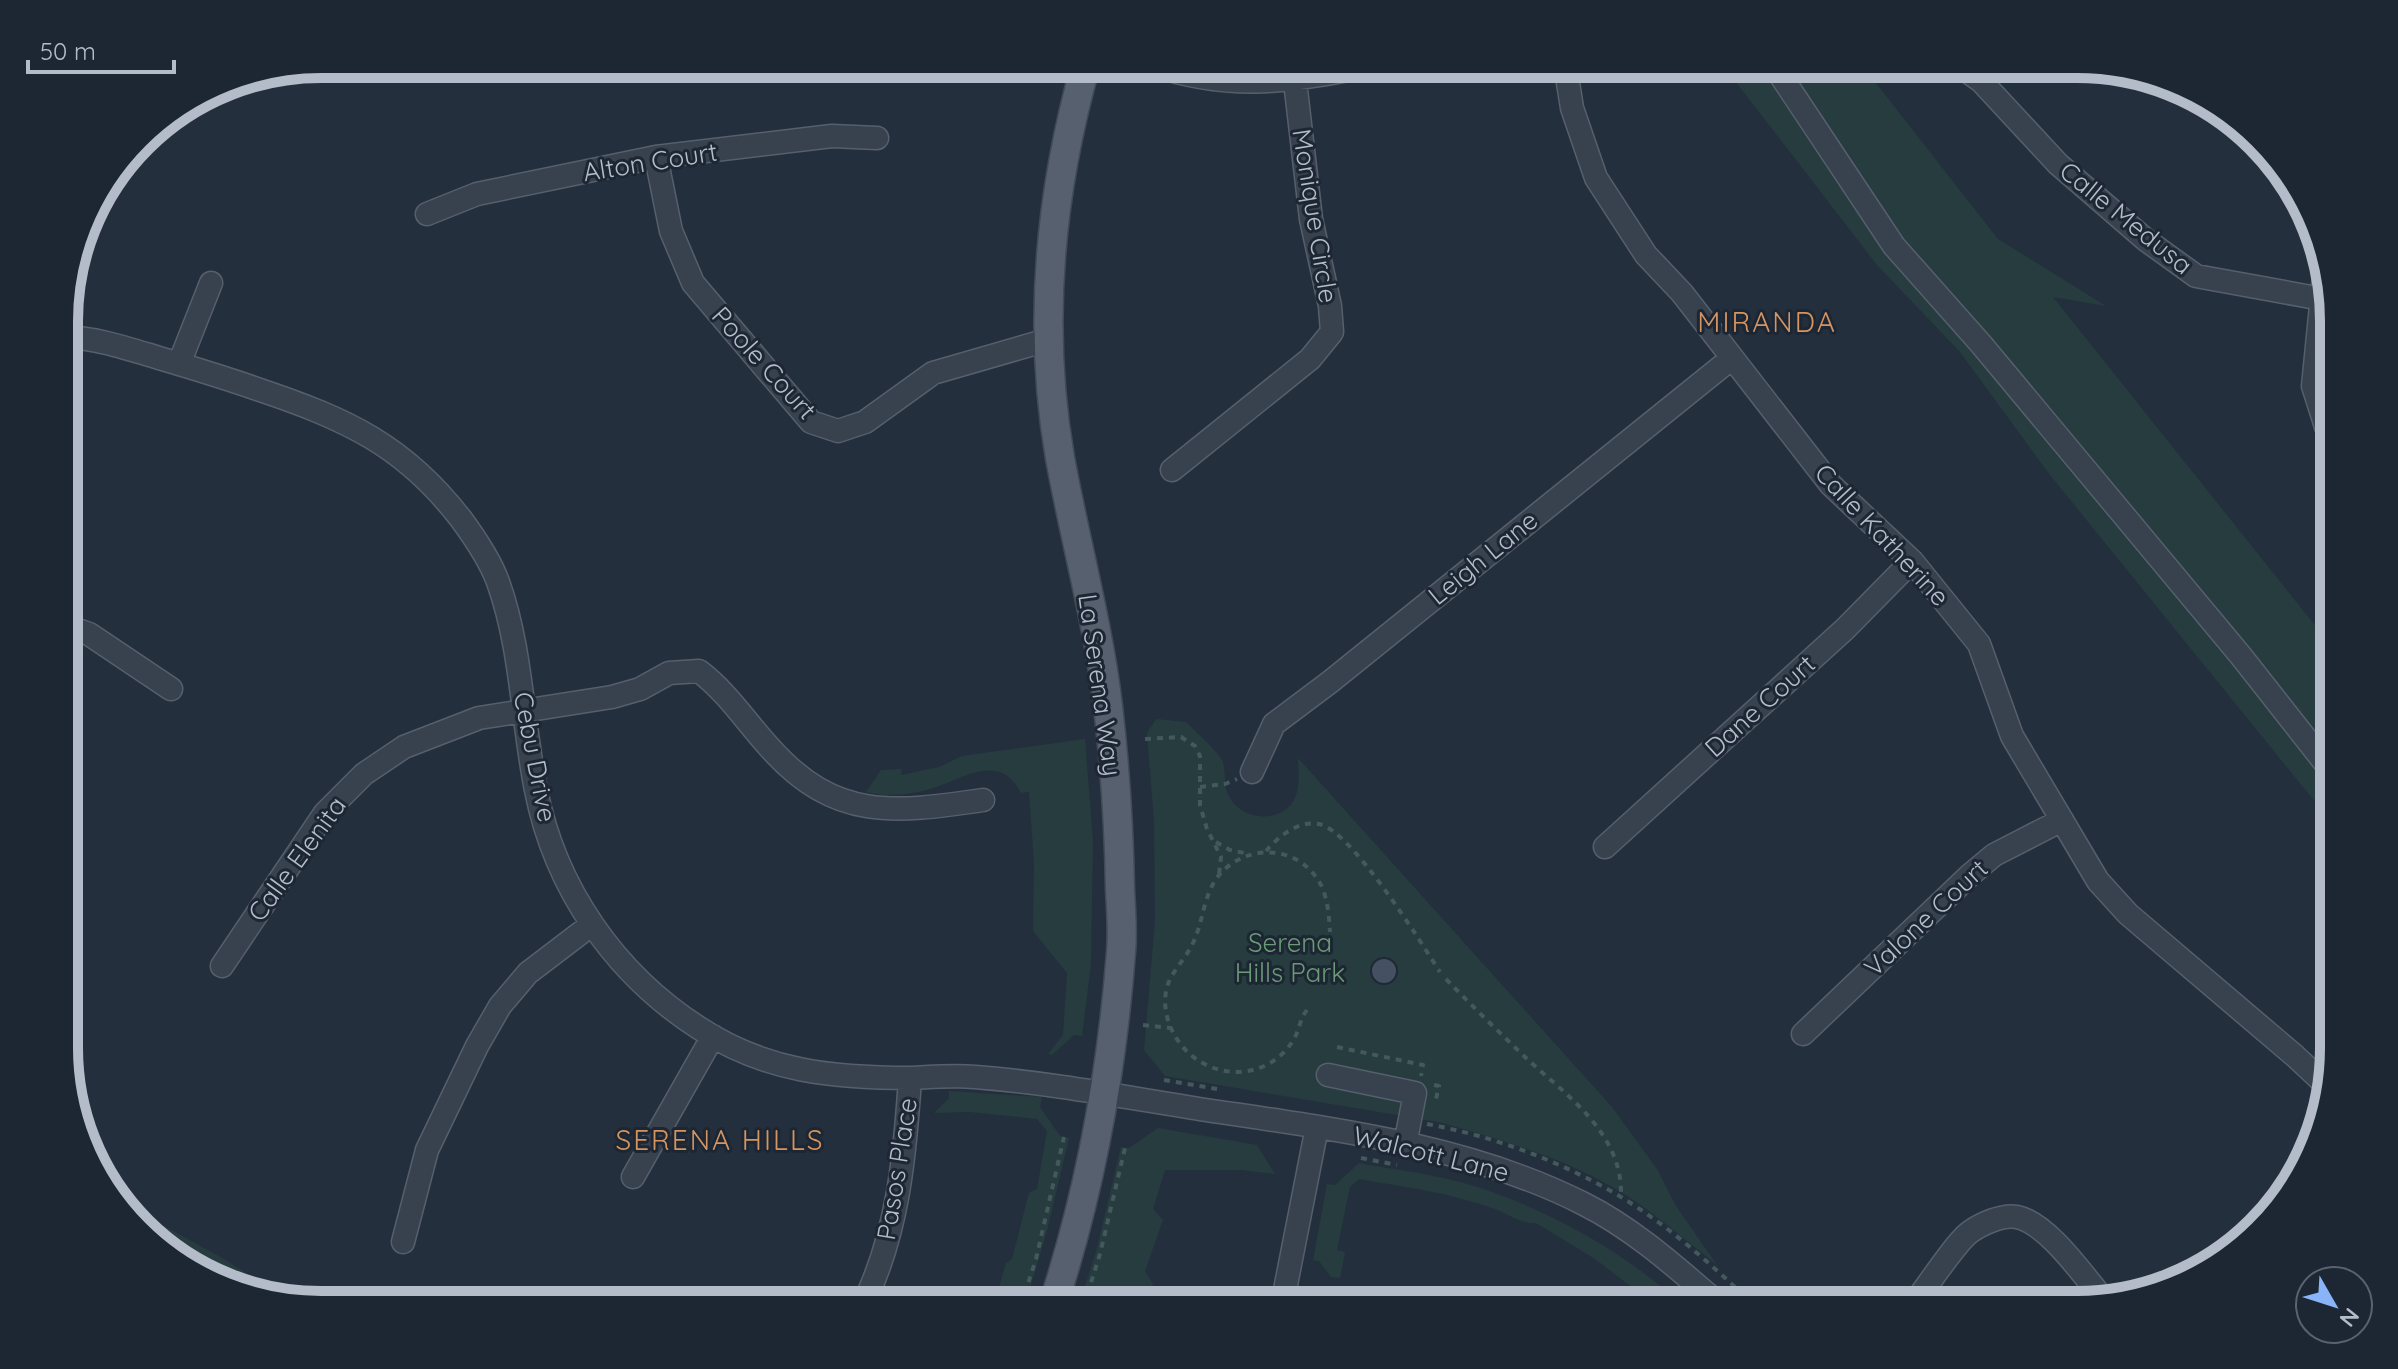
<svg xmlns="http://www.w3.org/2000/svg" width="2398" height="1369" viewBox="0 0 2398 1369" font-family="Quicksand,sans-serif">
  <rect width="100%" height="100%" fill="#242f3e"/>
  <path fill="#263c3f" d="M1722,64H1861L1998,239L2106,306L2053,297L2333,648V824L2050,475L1960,352L1877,265Z
    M1156,719L1186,722C1197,733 1211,745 1221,758C1226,766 1224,779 1226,788C1232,813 1260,822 1280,813C1302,803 1299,778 1298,758L1612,1107L1657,1169L1676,1206L1717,1265C1688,1242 1660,1218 1629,1197C1572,1160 1503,1140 1438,1122L1165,1076L1144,1050L1155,921L1154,821L1147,733Z
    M1085,739L1093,841L1091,964L1082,1036L1074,1035L1052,1055L1048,1054L1063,1035L1067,973L1033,931L1034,863L1029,792L1021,793C1016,784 1010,775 999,772C979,766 958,780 939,786C916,794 890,798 866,792L881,770L902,769L901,775L939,767L962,756Z
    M949,1091L1042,1097L1040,1107L1060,1136L1069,1138L1047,1231L1025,1305H994L1006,1263L1012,1259L1029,1193L1037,1189L1047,1131L1037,1119L970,1112L934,1113L949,1098Z
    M1158,1128L1257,1145L1275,1174L1241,1170H1165L1153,1209L1163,1220L1145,1271L1153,1284L1144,1305H1079L1096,1252L1121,1147L1129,1148Z
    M1359,1163C1391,1169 1425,1173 1456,1181C1533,1201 1625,1250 1681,1305H1655L1595,1259L1536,1223C1521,1224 1508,1214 1495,1209C1451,1193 1404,1187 1359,1179L1350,1187L1337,1250L1345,1252L1340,1278L1331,1277L1319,1261L1313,1260L1327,1184L1335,1185Z
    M117,1200L224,1259L279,1294L193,1271Z"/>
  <path fill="#455162" stroke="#1f2835" stroke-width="2" d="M1371 971a13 13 0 1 1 26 0a13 13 0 1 1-26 0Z"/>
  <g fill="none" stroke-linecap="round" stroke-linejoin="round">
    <defs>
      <path id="minor" d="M1150,64C1234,93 1294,81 1378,64
        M1565,64L1572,108L1596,178L1646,255L1682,293L1831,485L1912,561L1979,644L2012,736L2098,881L2128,914L2295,1056L2327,1086
        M1773,64L1894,246L1981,344L2241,656L2333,773
        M1957,64L1981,81L2058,164L2146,240L2196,276L2333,301
        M656,157L671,231L693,283L811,422L838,431L865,422L933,373L1047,340
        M427,214L477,194L656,157L832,136L877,138
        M2324,276L2313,386L2329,436L2333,441
        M66,337C97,338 129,349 159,358C193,368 226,378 260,390C346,419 404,445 461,519C475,538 490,560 498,582C522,649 522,721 536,790C555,888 615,974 699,1028C766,1072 834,1078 912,1078C933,1077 954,1075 975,1077C1053,1083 1129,1098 1206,1110C1333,1129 1468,1145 1584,1204C1634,1229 1678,1269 1720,1305
        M179,364L211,283
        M1172,470L1310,359L1332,332L1330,306L1311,219L1295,81
        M66,626L89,634L171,689
        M1252,772L1274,724L1330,682L1732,358
        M1605,847L1845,629L1912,561
        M222,966L325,813L364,774L404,747L479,718L612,697L640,689L669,673L699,671C728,693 746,722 770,748C835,821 894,813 983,800
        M1803,1034L1970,875L1994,855L2062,820
        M1328,1075L1415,1093L1405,1145
        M633,1177L713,1036
        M403,1242L427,1150L477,1046L500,1006L528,973L591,925
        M1284,1297L1330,1305
        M863,1305C898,1233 905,1156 910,1078
        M1282,1305L1317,1127
        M1913,1305C1926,1288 1956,1242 1970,1232C1981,1224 2003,1214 2017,1217C2048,1223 2085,1278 2105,1301"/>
      <path id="major" d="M1053,1305C1090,1191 1112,1071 1121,952C1123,931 1121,910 1120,889C1119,828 1115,767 1108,706C1098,623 1075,540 1060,458C1037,326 1050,192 1086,64"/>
    </defs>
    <use href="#minor" stroke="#565f6c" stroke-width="25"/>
    <use href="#major" stroke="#414a57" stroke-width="31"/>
    <path stroke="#44595c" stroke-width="4" stroke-dasharray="6 6" stroke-linecap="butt" d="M1145,739L1181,737L1195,746L1200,756V805L1207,829L1221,857L1219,875
      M1200,787L1225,784L1237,779
      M1216,842L1230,850L1249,854
      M1266,851C1278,837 1298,820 1319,824C1351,830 1420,941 1440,972
      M1446,979C1472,1006 1499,1032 1526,1058C1566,1095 1623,1133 1621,1196
      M1307,1010C1300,1018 1300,1028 1295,1037C1277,1071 1234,1082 1201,1062C1174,1047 1156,1009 1170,979C1177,966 1187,956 1193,943C1204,920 1203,895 1219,875C1248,842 1300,845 1321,885C1328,900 1329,916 1330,932
      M1143,1025L1171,1028
      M1337,1047L1423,1065L1421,1076
      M1164,1080L1217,1089
      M1434,1085L1439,1086L1436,1099
      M1427,1124C1493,1136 1563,1162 1621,1197C1669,1226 1713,1266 1754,1305
      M1361,1158L1397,1165
      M1021,1305L1036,1259L1064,1137
      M1084,1305L1100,1254L1125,1148"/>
    <use href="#minor" stroke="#38414e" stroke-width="22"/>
    <use href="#major" stroke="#56606e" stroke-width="28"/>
  </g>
  <g text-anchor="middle" stroke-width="6" stroke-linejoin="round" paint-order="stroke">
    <g font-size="26" fill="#b4bcc9" stroke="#1d2633">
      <text transform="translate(650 162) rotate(-9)" y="9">Alton Court</text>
      <text transform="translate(1315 216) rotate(81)" y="9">Monique Circle</text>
      <text transform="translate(2126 218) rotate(39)" y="9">Calle Medusa</text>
      <text transform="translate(764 363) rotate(48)" y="9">Poole Court</text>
      <text transform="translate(1882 535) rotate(47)" y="9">Calle Katherine</text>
      <text transform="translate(1483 558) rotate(-39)" y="9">Leigh Lane</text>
      <text transform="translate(1100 685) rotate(82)" y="9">La Serena Way</text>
      <text transform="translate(1760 706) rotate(-42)" y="9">Dane Court</text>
      <text transform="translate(535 757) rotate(79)" y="9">Cebu Drive</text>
      <text transform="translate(297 859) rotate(-54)" y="9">Calle Elenita</text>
      <text transform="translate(1926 918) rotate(-43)" y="9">Valone Court</text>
      <text transform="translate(1431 1154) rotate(14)" y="9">Walcott Lane</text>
      <text transform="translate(897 1169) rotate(-81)" y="9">Pasos Place</text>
    </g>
    <g font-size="26" fill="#6b9a76" stroke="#1d2633">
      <text x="1290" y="952">Serena<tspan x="1290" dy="30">Hills Park</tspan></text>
    </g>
    <g font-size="28" letter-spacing="2" fill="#d59563" stroke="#1d2633">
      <text x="1767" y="332">MIRANDA</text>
      <text x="720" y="1150">SERENA HILLS</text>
    </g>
  </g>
  <path d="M0 0H2398V1369H0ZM321 78H2077A243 243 0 0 1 2320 321V1048A243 243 0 0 1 2077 1291H321A243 243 0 0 1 78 1048V321A243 243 0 0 1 321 78Z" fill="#1d2633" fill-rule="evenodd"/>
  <path fill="none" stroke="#b4bcc9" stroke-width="10" d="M321 78H2077A243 243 0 0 1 2320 321V1048A243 243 0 0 1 2077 1291H321A243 243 0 0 1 78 1048V321A243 243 0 0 1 321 78Z"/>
  <g transform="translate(2334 1305) rotate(129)"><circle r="38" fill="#1d2633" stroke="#59626f" stroke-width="2"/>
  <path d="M0-6L14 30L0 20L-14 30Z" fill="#8ab4f8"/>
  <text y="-12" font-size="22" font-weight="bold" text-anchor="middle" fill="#b4bcc9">N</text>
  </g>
  <path d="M28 60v12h146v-12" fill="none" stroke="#b4bcc9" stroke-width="4"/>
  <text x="40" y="60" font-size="24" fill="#b4bcc9" stroke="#1d2633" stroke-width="6" paint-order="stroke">50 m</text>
</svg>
